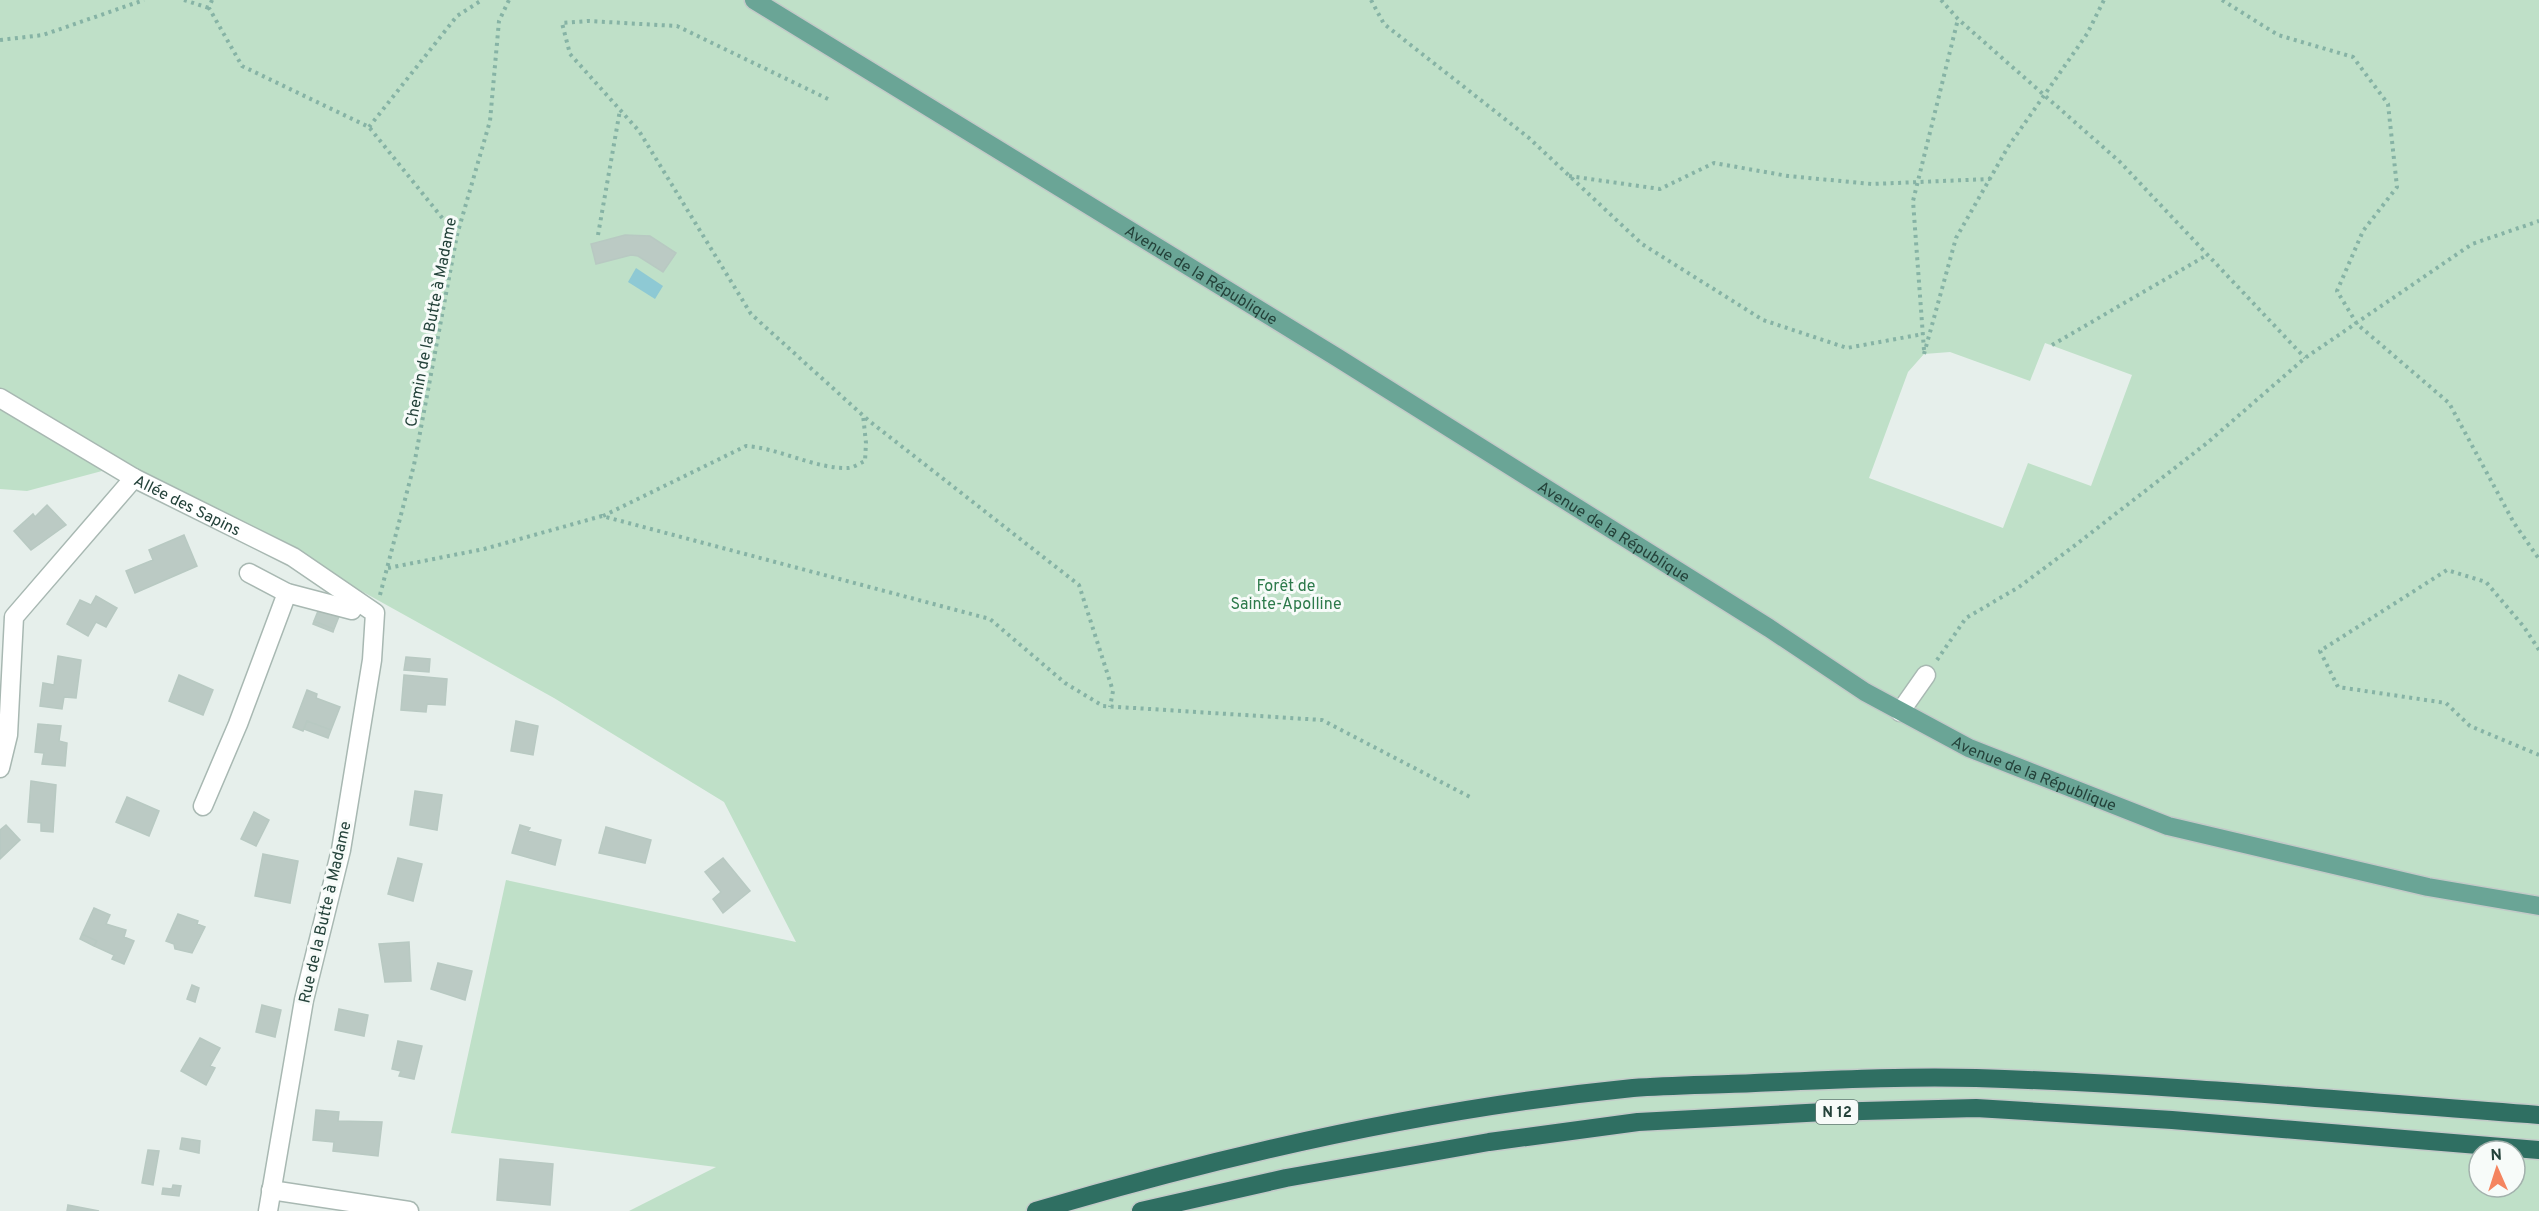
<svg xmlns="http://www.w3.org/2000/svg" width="2539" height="1211" viewBox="0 0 2539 1211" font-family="Overpass,sans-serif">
  <rect width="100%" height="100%" fill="#e6efeb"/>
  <path fill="#bfe0c8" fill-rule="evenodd" d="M0,0H2539V1211H629L716,1167L451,1133L506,880L796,942L724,802L554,698L183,492L102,471L27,491L0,489ZM2045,343L2132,375L2091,486L2028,463L2003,528L1869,478L1908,372L1924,354L1950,352L2030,381ZM2479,1151H2515V1187H2479Z"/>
  <path fill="#8ec9d4" d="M636,268L663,286L655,299L628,282Z"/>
  <path fill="#bbcac4" stroke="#b8c9c2" stroke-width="1.5" d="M625,235L650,236L676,253L663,272L638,256L631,255L596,264L591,244Z
    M47,505L66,525L31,550L14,531L33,514L35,517Z
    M184,535L197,566L135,593L126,571L153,560L149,550Z
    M96,596L117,608L106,627L96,622L88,636L67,624L80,600L91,605Z
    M320,606L340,614L334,629L314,621Z
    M314,621L334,629L333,632L313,624Z
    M58,656L81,660L76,698L64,697L62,709L40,706L43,683L54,685Z
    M406,657L430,659L429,672L404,670Z
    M179,675L213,690L203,715L169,701Z
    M404,675L447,679L445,705L427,704L426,712L401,710Z
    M307,690L317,694L316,698L340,707L331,730L307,721L303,731L293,727Z
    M307,721L331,730L328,738L304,729Z
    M516,721L538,726L533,755L511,751Z
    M38,724L61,726L59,741L67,743L65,766L42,764L44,753L35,752Z
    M31,781L56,785L53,832L41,831V823L28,822Z
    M415,791L442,795L437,830L410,825Z
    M127,797L159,811L149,836L116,822Z
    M254,812L269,820L256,846L241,839Z
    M6,825L20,840L0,859V830Z
    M520,825L530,828L528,831L561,840L555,865L512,853Z
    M606,827L651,840L645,863L599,853Z
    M263,854L298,861L290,903L255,896Z
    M398,858L422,864L413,901L388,894Z
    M723,858L750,891L723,913L713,899L721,892L705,872Z
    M94,908L110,915L106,924L126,930L124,937L134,941L124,964L112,959L114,955L94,946L97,941L82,934Z
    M178,914L198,921L197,924L205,927L192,953L175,949L174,944L166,941Z
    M82,934L97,941L94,946L80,939Z
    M409,942L411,981L385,982L379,944Z
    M438,963L472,971L465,1000L431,989Z
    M192,985L199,988L195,1002L187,999Z
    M262,1005L281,1010L275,1037L256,1032Z
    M339,1009L368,1015L364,1036L335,1030Z
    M200,1038L220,1048L210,1066L215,1068L206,1085L181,1071Z
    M398,1041L422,1046L414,1079L399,1076L401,1071L392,1069Z
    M316,1110L339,1112L338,1121L382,1122L378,1156L333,1151L334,1142L313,1140Z
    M182,1138L200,1141L199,1153L180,1149Z
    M148,1150L159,1151L153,1185L142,1183Z
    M500,1159L553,1164L550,1205L497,1200Z
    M173,1185L181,1186L179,1196L162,1194L163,1188L172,1189Z
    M68,1205L99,1211H67Z"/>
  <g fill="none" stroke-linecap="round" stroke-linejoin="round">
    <defs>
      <g id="minor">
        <path id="s1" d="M0,398L134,478L293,557L375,613L372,660L341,850L304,1000L268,1211"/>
        <path d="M249,573L287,593L352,610L357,601"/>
        <path d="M1900,712L1926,675"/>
        <path d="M0,768L8,735L14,617L134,478"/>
        <path d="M203,806L238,724L287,593"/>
        <path d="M271,1190L409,1211"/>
      </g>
      <g id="major">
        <path id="s2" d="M754,0L1338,358L1769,628L1865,692L1969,748L2168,826L2428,887L2539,906"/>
      </g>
      <path id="highway" d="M1036,1211C1231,1153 1430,1108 1633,1088C1673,1085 1714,1085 1755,1083C1828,1080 1902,1076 1976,1078C2164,1084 2351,1101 2539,1115
        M1141,1211L1286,1178L1489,1142L1638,1122L1825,1112L1976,1108L2172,1120L2539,1150"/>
    </defs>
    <use href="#minor" stroke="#a8b8b2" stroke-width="21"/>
    <use href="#major" stroke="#c2cac8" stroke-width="21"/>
    <use href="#highway" stroke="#c2cac8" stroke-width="21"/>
    <path stroke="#86b3a5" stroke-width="4" stroke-dasharray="3 4.5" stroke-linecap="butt" d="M184,0L209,8
      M212,0L209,8L242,66L369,127L456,235
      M1371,0L1384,24L1529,138L1642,244L1763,320L1847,348L1923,334
      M1941,0L1958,19L2120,162L2305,358
      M2222,0L2278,35L2353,57L2388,104L2397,187L2363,231L2337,291L2357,324L2449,403L2514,523L2539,559
      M0,40L43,35L144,0
      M828,99L677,26L588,21L562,23L570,54L639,131L751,314L868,420L1079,585L1113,691L1110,707
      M369,127L457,16L482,0
      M1569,176L1660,189L1714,163L1788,176L1872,184L1990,179
      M598,235L620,110
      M2052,345L2207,255
      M1924,350L1913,201L1958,19
      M1924,354L1956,238L2008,147L2087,34L2104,0
      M603,516L746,446C779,448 815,469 848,468C853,468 860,463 865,461L866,443L863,415
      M388,568L484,549L602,516L990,619L1065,683L1103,706L1322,720L1470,797
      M380,595L414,465L457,235L490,121L499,21L509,0
      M2539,650L2524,627L2486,582L2447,570L2320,651L2338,687L2446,703L2470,726L2539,755
      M1937,660L1966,618L2019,587L2078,543L2207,443L2305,358L2472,244L2539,221"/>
    <use href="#minor" stroke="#fff" stroke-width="18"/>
    <use href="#major" stroke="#6aa596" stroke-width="18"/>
    <use href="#highway" stroke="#2f6f62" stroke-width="18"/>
  </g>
  <g text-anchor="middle" stroke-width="6" stroke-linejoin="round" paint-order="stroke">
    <rect fill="#f7fbf9" stroke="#637a73" stroke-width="1.5" x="1816" y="1100" width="42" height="24" rx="4.5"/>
    <g font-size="15" font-weight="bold" fill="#24423a">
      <text x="1837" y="1117">N 12</text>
    </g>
    <g font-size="16" fill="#24423a" stroke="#f7fbf9">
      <text dy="6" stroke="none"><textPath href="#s2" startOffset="525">Avenue de la République</textPath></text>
      <text transform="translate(430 322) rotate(-79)" y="6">Chemin de la Butte à Madame</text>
      <text dy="6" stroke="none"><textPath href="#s1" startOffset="216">Allée des Sapins</textPath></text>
      <text dy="6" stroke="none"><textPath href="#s2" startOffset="1011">Avenue de la République</textPath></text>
      <text dy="6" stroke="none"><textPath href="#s2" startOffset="1497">Avenue de la République</textPath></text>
      <text transform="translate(324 912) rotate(-77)" y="6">Rue de la Butte à Madame</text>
    </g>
    <g font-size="16" fill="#2d7a4b" stroke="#f7fbf9">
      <text x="1286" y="591">Forêt de<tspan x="1286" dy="18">Sainte-Apolline</tspan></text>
    </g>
  </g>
  <g transform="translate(2497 1169) rotate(357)"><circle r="28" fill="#f7fbf9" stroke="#a3b1ad" stroke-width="1.5"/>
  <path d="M0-4.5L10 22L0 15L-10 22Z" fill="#f4845f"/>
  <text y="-9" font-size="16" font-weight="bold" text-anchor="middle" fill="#24423a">N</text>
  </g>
</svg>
